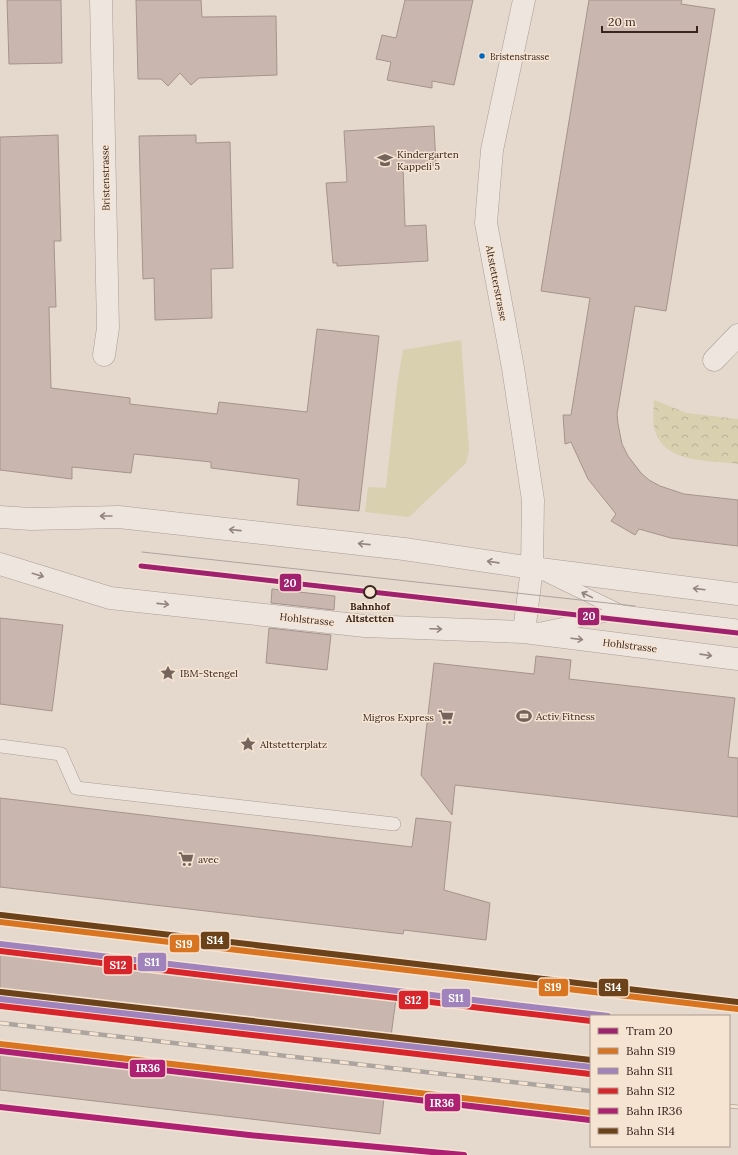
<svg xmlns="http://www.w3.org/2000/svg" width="738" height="1155" viewBox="0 0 738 1155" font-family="Lora,serif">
  <defs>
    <pattern id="park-crowns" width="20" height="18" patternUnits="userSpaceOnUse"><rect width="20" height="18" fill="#d8d0af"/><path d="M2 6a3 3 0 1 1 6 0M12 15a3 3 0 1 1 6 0" fill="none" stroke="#bab296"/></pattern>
  </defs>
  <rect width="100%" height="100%" fill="#e5d9cd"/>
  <path fill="#d8d0af" d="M461,340L469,450L466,463L409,517L365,512L368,487L386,488L397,385L403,350Z"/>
  <path fill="url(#park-crowns)" d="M654,400L687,413L738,419V464C710,460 665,464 655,431C652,421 654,410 654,400Z"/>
  <path fill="#c9b6ae" stroke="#a5948c" d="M7,0H61L62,63L9,64Z
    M136,0H201L202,17L276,16L277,75L199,78L191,85L180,73L168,86L161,79H138Z
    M405,0H473L454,85L432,81V88L387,80L391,62L376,59L382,35L396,38Z
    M589,0H682L681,4L715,9L666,311L635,306L617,414L618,424L622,444L628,456L641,473L649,480L660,486L684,494L738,500V546L671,538L639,529L635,535L611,521L616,514L588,479L571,442L565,444L563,415H571L590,298L541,291Z
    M434,126L436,165L403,167L405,226L426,225L428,261L337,266V263H333L326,183L347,182L344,131Z
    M58,135L61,241H54L56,307H49L51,388L130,398V404L217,414L219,402L307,412L317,329L379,336L359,511L297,505L299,479L211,468V462L134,454L131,473L72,467V479L0,470V137Z
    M196,135V143L230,142L233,268L211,269L212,318L155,320L154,278L143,279L139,136Z
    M272,589L335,596L334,610L271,603Z
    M0,618L63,625L52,711L0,704Z
    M269,628L331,635L327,670L266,663Z
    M536,656L571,660L569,679L735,698L728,757L738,758V817L455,785L452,815L421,775L434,663L534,674Z
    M0,798L412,847L416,818L451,822L444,890L490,903L486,940L404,930L403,934L0,887Z
    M0,952L396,999L391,1036L0,990Z
    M0,1054L384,1098L380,1134L0,1090Z"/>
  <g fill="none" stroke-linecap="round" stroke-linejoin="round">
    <defs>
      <path id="service" d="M548,576L622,612
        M540,629L622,612L738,626
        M0,746L61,754L76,788L394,824"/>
      <path id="minor" d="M101,0L108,328L104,355
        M714,360L738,335"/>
      <path id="tertiary" d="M0,517L31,519L119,517L404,549L532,568L738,594
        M0,564L110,598L365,626L524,632L738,659
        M524,632L532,568L533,500L513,368L486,223L492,150L524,0"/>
    </defs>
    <use href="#service" stroke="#aa9e96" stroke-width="14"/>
    <use href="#minor" stroke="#aa9e96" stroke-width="23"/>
    <use href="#tertiary" stroke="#aa9e96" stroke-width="23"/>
    <use href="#service" stroke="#ede5de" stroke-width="13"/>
    <use href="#minor" stroke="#ede5de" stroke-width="22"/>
    <use href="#tertiary" stroke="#ede5de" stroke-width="22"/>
    <path stroke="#aca49e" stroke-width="1" d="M142,552L635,606"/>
    <defs>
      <path id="rail" d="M0,1023L591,1091
        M729,1106L738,1107"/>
    </defs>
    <use href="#rail" stroke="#aca49e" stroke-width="4.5"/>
    <use href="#rail" stroke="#f6e4d3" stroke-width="3" stroke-dasharray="9" stroke-linecap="butt"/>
    <defs>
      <path id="rail-1" d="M0,922L738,1009
        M0,1044L591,1113"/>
      <path id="rail-2" d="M0,944L608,1016
        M0,999L591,1067"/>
      <path id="rail-3" d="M0,951L591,1021
        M0,1006L590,1074"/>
      <path id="rail-4" d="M0,1051L590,1120
        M0,1107L249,1135L464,1155"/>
      <path id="rail-5" d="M1,915L738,1002
        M1,992L591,1060"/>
    </defs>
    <use href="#rail-1" stroke="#f6e4d3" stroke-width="9"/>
    <use href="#rail-2" stroke="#f6e4d3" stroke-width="9"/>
    <use href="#rail-3" stroke="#f6e4d3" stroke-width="9"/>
    <use href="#rail-4" stroke="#f6e4d3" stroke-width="9"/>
    <use href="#rail-5" stroke="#f6e4d3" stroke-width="9"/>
    <use href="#rail-1" stroke="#d97420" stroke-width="6"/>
    <use href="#rail-2" stroke="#a082bc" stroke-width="6"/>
    <use href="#rail-3" stroke="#d8242b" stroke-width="6"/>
    <use href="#rail-4" stroke="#ae2071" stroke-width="6"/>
    <use href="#rail-5" stroke="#6c421b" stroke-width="6"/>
    <defs>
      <path id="tram-1" d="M141,566L738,633"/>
    </defs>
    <use href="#tram-1" stroke="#f6e4d3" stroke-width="8"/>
    <use href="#tram-1" stroke="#a0216e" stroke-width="5"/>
  </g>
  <defs><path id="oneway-shaft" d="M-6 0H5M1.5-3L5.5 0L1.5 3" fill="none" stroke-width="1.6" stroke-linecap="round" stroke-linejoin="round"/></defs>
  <g stroke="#93857e">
    <use href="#oneway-shaft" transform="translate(106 516) rotate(-180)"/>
    <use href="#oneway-shaft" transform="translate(235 530) rotate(-174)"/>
    <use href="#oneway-shaft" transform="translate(364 544) rotate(-174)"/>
    <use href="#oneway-shaft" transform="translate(493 562) rotate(-172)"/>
    <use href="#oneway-shaft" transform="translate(38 575) rotate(17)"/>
    <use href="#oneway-shaft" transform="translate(699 589) rotate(-173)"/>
    <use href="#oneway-shaft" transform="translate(587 595) rotate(-154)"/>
    <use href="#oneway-shaft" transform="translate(163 604) rotate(6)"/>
    <use href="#oneway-shaft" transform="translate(436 629) rotate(2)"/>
    <use href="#oneway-shaft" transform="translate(577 639) rotate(7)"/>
    <use href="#oneway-shaft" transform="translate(706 655) rotate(8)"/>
  </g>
  <defs>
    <symbol id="school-bare" viewBox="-9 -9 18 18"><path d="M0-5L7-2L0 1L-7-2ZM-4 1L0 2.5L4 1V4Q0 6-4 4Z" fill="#75645b" stroke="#f6e4d3" stroke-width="2.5" paint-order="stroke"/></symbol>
    <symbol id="sight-bare" viewBox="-9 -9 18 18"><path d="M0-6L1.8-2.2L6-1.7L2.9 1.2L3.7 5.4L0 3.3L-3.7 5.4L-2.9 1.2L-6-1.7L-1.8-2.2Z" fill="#75645b" stroke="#f6e4d3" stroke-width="2.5" paint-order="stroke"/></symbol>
    <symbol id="stadium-bare" viewBox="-9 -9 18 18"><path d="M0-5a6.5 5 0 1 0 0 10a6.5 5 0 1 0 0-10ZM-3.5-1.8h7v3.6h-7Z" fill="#75645b" stroke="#f6e4d3" stroke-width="2.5" paint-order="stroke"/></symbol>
    <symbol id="supermarket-bare" viewBox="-9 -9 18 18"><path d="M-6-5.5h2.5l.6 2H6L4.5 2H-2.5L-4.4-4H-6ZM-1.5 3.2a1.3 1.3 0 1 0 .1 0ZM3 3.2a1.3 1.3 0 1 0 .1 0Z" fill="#75645b" stroke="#f6e4d3" stroke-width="2.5" paint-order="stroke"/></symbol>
  </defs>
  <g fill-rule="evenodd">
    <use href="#school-bare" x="374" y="149" width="22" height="22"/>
    <use href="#sight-bare" x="157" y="662" width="22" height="22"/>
    <use href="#stadium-bare" x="513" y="705" width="22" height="22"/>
    <use href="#supermarket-bare" x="435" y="706" width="22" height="22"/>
    <use href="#sight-bare" x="237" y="733" width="22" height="22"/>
    <use href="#supermarket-bare" x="175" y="848" width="22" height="22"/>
  </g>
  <circle fill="#0065bd" stroke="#f6e4d3" stroke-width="1.5" cx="482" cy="56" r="3.5"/>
  <circle fill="#f6e4d3" stroke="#39251e" stroke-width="2" cx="370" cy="592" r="6"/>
  <g text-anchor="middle" stroke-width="3" stroke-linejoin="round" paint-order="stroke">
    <g font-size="9" fill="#39251e" stroke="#f6e4d3" text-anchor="start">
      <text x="490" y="60">Bristenstrasse</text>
    </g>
    <g font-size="10" fill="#39251e" stroke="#f6e4d3" text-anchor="start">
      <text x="397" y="158">Kindergarten<tspan x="397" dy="12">Kappeli 5</tspan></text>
      <text x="180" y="677">IBM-Stengel</text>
      <text x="536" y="720">Activ Fitness</text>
      <text x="434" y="721" text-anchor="end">Migros Express</text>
      <text x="260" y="748">Altstetterplatz</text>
      <text x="198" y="863">avec</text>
    </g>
    <g font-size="10" fill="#39251e" stroke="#f6e4d3">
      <text transform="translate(105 178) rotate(-91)" y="4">Bristenstrasse</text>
      <text transform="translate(497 283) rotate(79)" y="4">Altstetterstrasse</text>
      <text transform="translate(307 619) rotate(6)" y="4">Hohlstrasse</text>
      <text transform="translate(630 645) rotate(7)" y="4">Hohlstrasse</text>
    </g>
    <g font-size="10" font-weight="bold" fill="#39251e" stroke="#f6e4d3">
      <text x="370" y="610">Bahnhof<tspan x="370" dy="12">Altstetten</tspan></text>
    </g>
  </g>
  <g stroke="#f6e4d3" stroke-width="1.5">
    <rect x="279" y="573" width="23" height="19" rx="4" fill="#a0216e"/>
    <rect x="577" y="607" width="23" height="19" rx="4" fill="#a0216e"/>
    <rect x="200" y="931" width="30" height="19" rx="4" fill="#6c421b"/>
    <rect x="169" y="934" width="31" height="19" rx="4" fill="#d97420"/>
    <rect x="137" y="952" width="30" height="20" rx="4" fill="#a082bc"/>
    <rect x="103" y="955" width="30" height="20" rx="4" fill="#d8242b"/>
    <rect x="538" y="978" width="31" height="19" rx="4" fill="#d97420"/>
    <rect x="598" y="978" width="31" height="19" rx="4" fill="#6c421b"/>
    <rect x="441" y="988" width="30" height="20" rx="4" fill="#a082bc"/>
    <rect x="398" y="990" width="31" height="20" rx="4" fill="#d8242b"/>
    <rect x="129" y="1059" width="37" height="19" rx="4" fill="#ae2071"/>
    <rect x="424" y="1093" width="37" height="19" rx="4" fill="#ae2071"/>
  </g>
  <g font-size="11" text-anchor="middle" font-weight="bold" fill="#fff">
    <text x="290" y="587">20</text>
    <text x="589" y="620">20</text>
    <text x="215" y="944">S14</text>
    <text x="184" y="948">S19</text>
    <text x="152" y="966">S11</text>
    <text x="118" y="969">S12</text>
    <text x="553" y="991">S19</text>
    <text x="613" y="991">S14</text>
    <text x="456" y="1002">S11</text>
    <text x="413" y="1004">S12</text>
    <text x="148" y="1072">IR36</text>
    <text x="442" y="1107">IR36</text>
  </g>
  <rect x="590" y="1015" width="140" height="132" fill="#f6e4d3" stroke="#aa988b"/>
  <rect x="598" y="1028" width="20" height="6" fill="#a0216e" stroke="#aa988b"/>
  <text x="626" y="1035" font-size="12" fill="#39251e">Tram 20</text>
  <rect x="598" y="1048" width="20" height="6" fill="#d97420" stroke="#aa988b"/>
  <text x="626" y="1055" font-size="12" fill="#39251e">Bahn S19</text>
  <rect x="598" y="1068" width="20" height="6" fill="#a082bc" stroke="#aa988b"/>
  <text x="626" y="1075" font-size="12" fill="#39251e">Bahn S11</text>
  <rect x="598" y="1088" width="20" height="6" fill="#d8242b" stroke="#aa988b"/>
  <text x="626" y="1095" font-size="12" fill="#39251e">Bahn S12</text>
  <rect x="598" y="1108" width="20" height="6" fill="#ae2071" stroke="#aa988b"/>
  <text x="626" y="1115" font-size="12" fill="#39251e">Bahn IR36</text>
  <rect x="598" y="1128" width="20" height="6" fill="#6c421b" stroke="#aa988b"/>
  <text x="626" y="1135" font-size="12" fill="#39251e">Bahn S14</text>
  <path d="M602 26v6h95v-6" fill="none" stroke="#39251e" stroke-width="2"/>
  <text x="608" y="26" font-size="12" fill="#39251e" stroke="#f6e4d3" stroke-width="3" paint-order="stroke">20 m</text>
</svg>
